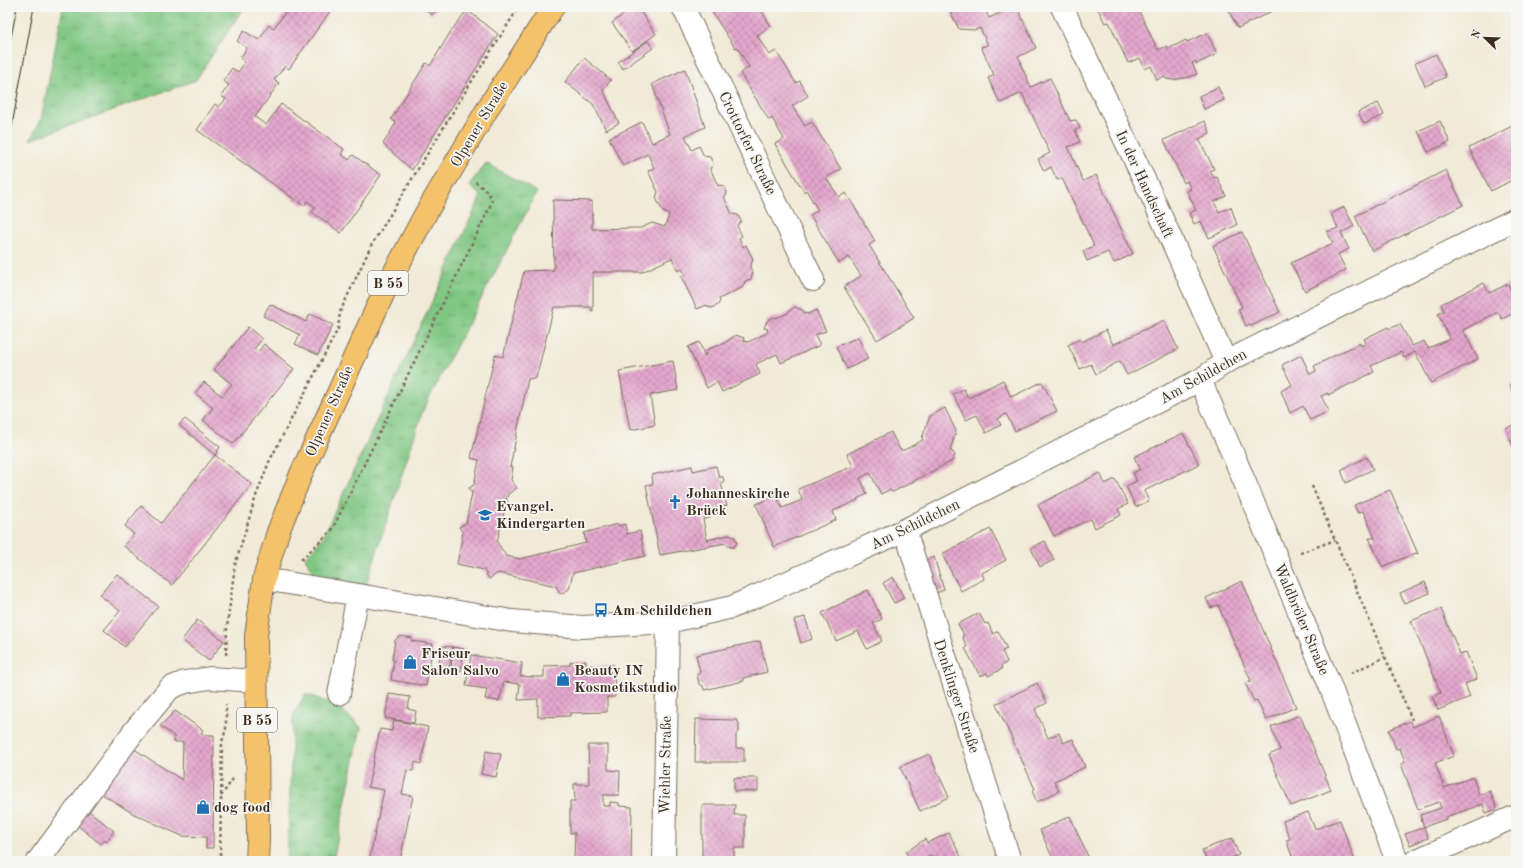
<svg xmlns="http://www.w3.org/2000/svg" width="1523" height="868" viewBox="0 0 1523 868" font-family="'Old Standard TT',serif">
  <defs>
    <pattern id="grass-tufts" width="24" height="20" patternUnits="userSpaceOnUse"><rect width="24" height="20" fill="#80c783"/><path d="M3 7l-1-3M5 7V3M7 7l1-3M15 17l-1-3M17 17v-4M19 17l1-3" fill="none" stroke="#6aa26b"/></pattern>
    <pattern id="building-cross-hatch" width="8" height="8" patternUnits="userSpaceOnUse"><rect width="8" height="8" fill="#e4a7cd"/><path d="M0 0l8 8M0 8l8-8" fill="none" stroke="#ba88a6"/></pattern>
  </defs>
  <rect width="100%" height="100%" fill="#f6f6f2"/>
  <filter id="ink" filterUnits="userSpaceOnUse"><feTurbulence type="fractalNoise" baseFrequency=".025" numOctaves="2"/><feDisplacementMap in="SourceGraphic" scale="8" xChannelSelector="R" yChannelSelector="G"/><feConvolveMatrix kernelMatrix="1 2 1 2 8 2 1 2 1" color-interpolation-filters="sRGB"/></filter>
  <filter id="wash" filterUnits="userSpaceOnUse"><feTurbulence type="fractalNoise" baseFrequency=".012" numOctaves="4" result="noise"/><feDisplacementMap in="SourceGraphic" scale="16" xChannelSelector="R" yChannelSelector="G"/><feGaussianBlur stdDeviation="0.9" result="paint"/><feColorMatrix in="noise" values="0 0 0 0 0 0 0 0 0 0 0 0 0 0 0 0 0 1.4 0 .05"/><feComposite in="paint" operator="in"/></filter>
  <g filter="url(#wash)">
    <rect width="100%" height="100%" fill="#f1ead7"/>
    <path fill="url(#grass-tufts)" stroke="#5e7850" d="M63,7H244L196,80L30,140L41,120Z
      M486,163L537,192L423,410L366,585L324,579L313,571L305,558L322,539L481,196L469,185Z
      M305,694L336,705L361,727L333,861H287L293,716Z"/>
    <g id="blocks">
      <path fill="url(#building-cross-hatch)" d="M289,7H333L289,69L285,66L274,80L279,83L255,117L266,125L281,104L344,149L341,154L349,160L353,155L381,175L341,233L312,212L316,207L307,201L304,206L197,130L215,104L219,107L226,99L221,96L229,85L223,81L232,68L238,72L245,62L240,58L247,48L237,41L244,31L259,40L269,25L274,28Z
        M423,7H438L432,15Z
        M633,7H637L656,34L632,51L612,23Z
        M709,7H759L771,26L757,35L769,55L776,51L796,83L800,81L808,96L792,106L805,126L812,122L841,169L826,178L839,197L846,193L875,241L869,245L914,318L877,340L844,287L861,276L849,257L839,263L810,215L818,210L806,190L804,192L775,144L784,139L772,118L769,120L740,73L749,67L737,47L735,48Z
        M963,7H984L989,18L1013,7H1017L1036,48L1018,57L1022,63H1020L1031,87L1050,78L1070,121L1076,120L1080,128L1075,130L1080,142L1068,147L1083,181L1096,175L1133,254L1114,263L1108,252L1087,261L1083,251L1094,246L1062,178L1057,180L1051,167L1044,171L1038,159L1050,153L1022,93L1000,103L988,78L994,75L981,47L988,45L980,28L975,30L959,29L951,13Z
        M1097,7H1142L1138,9L1158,50L1167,46L1168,49L1186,40L1187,42L1207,33L1217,54L1196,64V61L1192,63L1197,74L1190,77L1173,80L1166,79L1164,76L1157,80L1151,66L1145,69L1140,58L1128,63L1109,22L1105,23Z
        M1227,7H1275L1276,9L1238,28Z
        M467,10L498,34L412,170L383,144L396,123L391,119L426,63L430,66L451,31Z
        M648,41L653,48L623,69L618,62Z
        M1436,54L1446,77L1425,86L1415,63Z
        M584,58L611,80L603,90L619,123L606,130L593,104L565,82Z
        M685,69L705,127L685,136L692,150L699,146L704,156L710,157L713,163L712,167L710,168L718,186L720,185L724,186L727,192L726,196L724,197L732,214L738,215L741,221L737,226L742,236L739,238L743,247L746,245L753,259L750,268L753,272L751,279L745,281L743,287L719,299L720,301L718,305L712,308L708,307L707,305L697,309L681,276L685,275L682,269L678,271L672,258L642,272H593V311H591V307H554L536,378L528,379L510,467H513L511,480L517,488L508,494L506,500L510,505L505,508L497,542L506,556L520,559L586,543L584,533L618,524V526L625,524L627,534L640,531L645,556L573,573L569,589L561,594L556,586L498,573L489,579L484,570L457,564L463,533L459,527L466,523L472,493L469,488L474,485L479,460L471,458L495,355L503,357L524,271L554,270L553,200L592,201V229L635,228H641L652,223L665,227L669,214L663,212L656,198L658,192L648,171L654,168L648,154L623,166L609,138L642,122L652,143L670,134L652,84Z
        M1218,87L1224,100L1204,109L1199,96Z
        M1378,103L1384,115L1364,124L1358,112Z
        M1205,121L1210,133L1199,139L1214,169L1210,171L1214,178L1217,177L1226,196L1214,202L1219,212L1231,207L1237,225L1209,238L1201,221L1194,224L1189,213L1196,210L1187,191L1191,189L1187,181L1184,183L1164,140Z
        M1440,121L1450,142L1428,152L1418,131Z
        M1516,124V178L1491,191L1469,148Z
        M1446,170L1463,205L1372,251L1355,216Z
        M1344,207L1354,226L1341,233L1349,249L1338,254L1346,270L1305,291L1291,263L1333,243L1327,232L1338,228L1331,214Z
        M1242,232L1280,312L1251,326L1250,324L1246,326L1238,309L1242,307L1213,246Z
        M1484,283L1489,293L1508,284L1516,300V312L1502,319L1498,312L1463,330L1478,359L1431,383L1415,352L1404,358L1401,352L1371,366L1374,372L1328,395V393L1321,396L1329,411L1310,420L1303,406L1290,413L1281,391L1292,385L1282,365L1301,355L1310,374L1316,371L1314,366L1360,343L1361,346L1366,343L1364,339L1388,327L1389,329L1400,324L1412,346L1424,341L1428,348L1450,339L1438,314L1444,311L1441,304Z
        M270,304L306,322L310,314L333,325L318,355L295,344L300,335L263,316Z
        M795,307L804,311L803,313L808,314L816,310L826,331L815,335L820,345L781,363L777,354L756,364L760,374L722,392L717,382L707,388L688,347L699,342L705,356L708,349L723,344L736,335L744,338L743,341L748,342L767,333L768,329L764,328L767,321L773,317L776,318L788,313L789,311Z
        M1164,320L1178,349L1127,375L1120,361L1096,374L1091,364L1080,369L1068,345L1080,339L1082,342L1106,330L1113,345Z
        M248,327L262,339L254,349L258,352L264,344L294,369L233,444L203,420L213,408L195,393L204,382L222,396L232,384L214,370Z
        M858,337L868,359L847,369L836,347Z
        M673,361L678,390L650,395L655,425L630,430L619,371Z
        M1003,380L1011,397L1042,382L1057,411L1015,431L1006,414L998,419L1001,425L986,433L977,415L966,420L953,394L964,389L968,398Z
        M1516,382V400L1510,385Z
        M945,408L956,431L950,451L953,452L955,455L952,461L893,492L889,490L881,494L870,473L860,478L867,494L857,499L858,500L833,511L836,520L774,547L756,504L777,496L782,508L802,500L798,489L853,466L847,454L891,432L900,450H904L923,440L922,438L930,416Z
        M185,419L220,447L215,455L179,425Z
        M1516,424V445L1513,446L1506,428Z
        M1183,433L1199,464L1144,491L1149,501L1136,507L1126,486L1137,481L1133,473L1140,469L1134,457Z
        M215,455L252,484L172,585L124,546L134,534L125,526L141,506L161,523Z
        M1367,457L1373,469L1346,483L1341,470Z
        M692,466L693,471L716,466L719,477H723L724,481L721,483L727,506L709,509L710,518L703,519L707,540L728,535L735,537L737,543L734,547H731L728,546L726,543L660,555L646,485L653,484L652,475Z
        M1100,473L1105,484L1115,479L1128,504L1118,509L1121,515L1095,528L1091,519L1054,536L1038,505Z
        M1390,490L1418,554L1416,553L1384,566L1383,568L1369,538H1375L1363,511L1358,513L1354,505Z
        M990,529L1006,560L982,573L984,579L961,591L942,554Z
        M1045,541L1054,560L1040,567L1031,548Z
        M934,557L944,590L933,594L923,561Z
        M117,574L158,606L125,647L104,630L120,611L100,595Z
        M893,577L904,598L894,603L883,583Z
        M1242,581L1296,707L1266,720L1257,700L1254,701L1245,683L1251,681L1218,605L1211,608L1206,598Z
        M1425,582L1430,593L1404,603L1400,593Z
        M868,590L882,619L873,623L882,641L867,649L858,631L836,641L822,613Z
        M1441,609L1460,654L1466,652L1477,679L1465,684L1470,697L1438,710L1432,696L1441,693L1411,621Z
        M979,613L985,624L988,623L993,634L998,631L1007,649L1002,651L1007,662L1001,666L1002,669L988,676L987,673L980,676L965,648L967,647L962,636L964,635L958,624Z
        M805,617L812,639L801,643L794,620Z
        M197,620L224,641L209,661L182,640Z
        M400,636L412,638L411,641L433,644L426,686L391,680L394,660H392L395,640Z
        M760,641L767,672L743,678L744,681L704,690L703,686L699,684L697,675L700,672L696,655Z
        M442,646L453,647L449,669L438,667Z
        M453,647L464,649L461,671L451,669Z
        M471,655L522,663L520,676L534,677H544V666L570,665V662L585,661H586V666L614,665L615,697H607V712L570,713V716L538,717V699L518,700L520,684L504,682L499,701L485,699L487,689L466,686Z
        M1037,683L1047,703L1035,709L1048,738L1059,733L1063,743L1073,739L1085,767L1054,781L1059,791L1037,802L1032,791L1035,789L996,704Z
        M389,694L410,697L408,709L416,711L414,723L385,718Z
        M175,711L203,730L201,733L204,735H214L213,848H206V837L182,836L132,813L96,790L128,745L182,780L183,742H174V736L160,726Z
        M1300,715L1331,790L1291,806L1269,755L1280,750L1271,727Z
        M1439,716L1454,756L1435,763L1444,788L1473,777L1479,795L1490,791L1497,809L1486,813L1483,804L1446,817V819L1424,827L1420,815L1441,808L1439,802L1418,809L1401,764L1405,762L1400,748L1396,749L1389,730L1410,721L1413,727Z
        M696,719L736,720L739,723V732L736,735V748H744V762H695Z
        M394,720L428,727L426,738L421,764L415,762L413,771L407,770L402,794L413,796L400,861H369L384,790L368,787L380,729L392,731Z
        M588,745H608V770L620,771L619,795H603V806H610V802L619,803V806L632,807L631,861H574L575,833H570V801H575L574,784H589Z
        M486,751L501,754L496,777L481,774Z
        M929,754L949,797L920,811L900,767Z
        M734,778H758V791H734Z
        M702,805H735L734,815H745V848H734V859L702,858Z
        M84,807L114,831L106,842L104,840L101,844L73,822Z
        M1308,812L1315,829L1340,820L1355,861H1309L1308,858L1300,861H1294L1286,840L1290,839L1283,821Z
        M1070,816L1081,841L1090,861H1054L1040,830Z
        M1424,827L1428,838L1410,845L1405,834Z
        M949,833L963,861H935L932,855L920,861H910L906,852L925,839L927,843Z
        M1232,838L1239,855L1224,861H1207L1202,850Z"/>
    </g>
  </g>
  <g filter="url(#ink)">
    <use href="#blocks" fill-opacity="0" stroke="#7b6d5f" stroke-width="1"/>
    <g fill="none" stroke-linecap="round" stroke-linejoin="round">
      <defs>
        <path id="minor" d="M683,7L813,280
          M1062,7L1151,194L1226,362
          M1200,380L1235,459L1329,683L1397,861
          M905,530L1010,861
          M264,579L512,621L582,627L668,622L732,607L905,530L1200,380L1226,362L1516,219
          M339,694L356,605L357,595
          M38,861L135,730L170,688L185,682L210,678L256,681
          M664,861L668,622
          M1415,861L1516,816"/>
        <path id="major" d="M257,861L258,840L256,636L264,579L278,532L301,474L385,290L426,213L491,103L553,7"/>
      </defs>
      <use href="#minor" stroke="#7b6d5f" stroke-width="24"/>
      <use href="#major" stroke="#7b6d5f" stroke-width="24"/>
      <path stroke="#7b6d5f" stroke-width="2.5" stroke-dasharray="3 3" stroke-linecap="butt" d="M1312,486L1412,720
        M1300,553L1335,540
        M301,560L332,530L489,209L492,200L488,192L473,180
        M226,655L227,627L235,565L256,496L269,462L338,329L340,312L371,246L470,84L519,7
        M1351,673L1385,657
        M221,796L233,779
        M220,861L222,742L226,729V704"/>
      <use href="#minor" stroke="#fff" stroke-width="22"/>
      <use href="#major" stroke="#f3c26a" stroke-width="22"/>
      <path stroke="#3b2a1e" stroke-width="1" d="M7,58L17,7
        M7,152L34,7"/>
    </g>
  </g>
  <defs>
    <symbol id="church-bare" viewBox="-9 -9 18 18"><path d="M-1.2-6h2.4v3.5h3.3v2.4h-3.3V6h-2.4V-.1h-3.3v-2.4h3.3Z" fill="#1f6fb2" stroke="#f6f6f2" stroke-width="2.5" paint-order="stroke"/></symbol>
    <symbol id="school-bare" viewBox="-9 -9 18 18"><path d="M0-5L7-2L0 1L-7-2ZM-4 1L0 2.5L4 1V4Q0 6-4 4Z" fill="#1f6fb2" stroke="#f6f6f2" stroke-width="2.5" paint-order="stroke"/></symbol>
    <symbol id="bus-bare" viewBox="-9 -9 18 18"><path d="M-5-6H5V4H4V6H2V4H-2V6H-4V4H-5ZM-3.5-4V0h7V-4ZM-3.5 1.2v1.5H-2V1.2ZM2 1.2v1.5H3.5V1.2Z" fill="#1f6fb2" stroke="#f6f6f2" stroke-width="2.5" paint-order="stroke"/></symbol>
    <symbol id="shop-bare" viewBox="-9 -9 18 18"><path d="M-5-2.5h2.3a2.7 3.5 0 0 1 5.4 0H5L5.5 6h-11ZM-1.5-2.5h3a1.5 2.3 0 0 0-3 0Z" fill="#1f6fb2" stroke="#f6f6f2" stroke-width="2.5" paint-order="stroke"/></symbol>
  </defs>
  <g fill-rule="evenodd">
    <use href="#church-bare" x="665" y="492" width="20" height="20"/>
    <use href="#school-bare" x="475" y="505" width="20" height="20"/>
    <use href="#bus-bare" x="591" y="600" width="20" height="20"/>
    <use href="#shop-bare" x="400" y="652" width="20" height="20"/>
    <use href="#shop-bare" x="553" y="669" width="20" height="20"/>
    <use href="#shop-bare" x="193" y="797" width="20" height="20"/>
  </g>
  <g text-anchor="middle" stroke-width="3.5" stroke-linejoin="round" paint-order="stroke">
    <g fill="#f6f6f2" stroke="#73675e" stroke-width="1">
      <rect x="368" y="271" width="40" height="24" rx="3"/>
      <rect x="237" y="708" width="40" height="24" rx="3"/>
    </g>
    <g font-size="14" font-weight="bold" fill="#3b2a1e">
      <text x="388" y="288">B 55</text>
      <text x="257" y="725">B 55</text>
    </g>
    <g font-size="15" fill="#3b2a1e" stroke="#f6f6f2">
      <text transform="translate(479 124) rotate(-59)" y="5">Olpener Straße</text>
      <text transform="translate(748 143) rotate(64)" y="5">Crottorfer Straße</text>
      <text transform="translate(1145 184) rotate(65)" y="5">In der Handschaft</text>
      <text transform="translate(1203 376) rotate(-29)" y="5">Am Schildchen</text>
      <text transform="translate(329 411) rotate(-66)" y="5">Olpener Straße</text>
      <text transform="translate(915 524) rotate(-26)" y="5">Am Schildchen</text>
      <text transform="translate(1302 619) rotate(67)" y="5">Waldbröler Straße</text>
      <text transform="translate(957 696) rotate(72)" y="5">Denklinger Straße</text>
      <text transform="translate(665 765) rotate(-89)" y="5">Wiehler Straße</text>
    </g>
    <g font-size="15" font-weight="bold" fill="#3b2a1e" stroke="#f6f6f2" text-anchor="start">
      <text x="686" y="498">Johanneskirche<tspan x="686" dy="17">Brück</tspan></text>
      <text x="496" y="511">Evangel.<tspan x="496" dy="17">Kindergarten</tspan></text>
      <text x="612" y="615">Am Schildchen</text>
      <text x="421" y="658">Friseur<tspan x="421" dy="17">Salon Salvo</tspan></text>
      <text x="574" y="675">Beauty IN<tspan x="574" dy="17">Kosmetikstudio</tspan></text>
      <text x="214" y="812">dog food</text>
    </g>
  </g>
  <rect width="1523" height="868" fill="none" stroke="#f6f6f2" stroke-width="24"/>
  <g transform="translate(1485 38) rotate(293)" stroke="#f6f6f2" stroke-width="3" paint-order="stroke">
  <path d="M0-3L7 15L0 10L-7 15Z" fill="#3b2a1e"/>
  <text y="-6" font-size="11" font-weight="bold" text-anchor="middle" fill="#3b2a1e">N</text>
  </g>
</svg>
